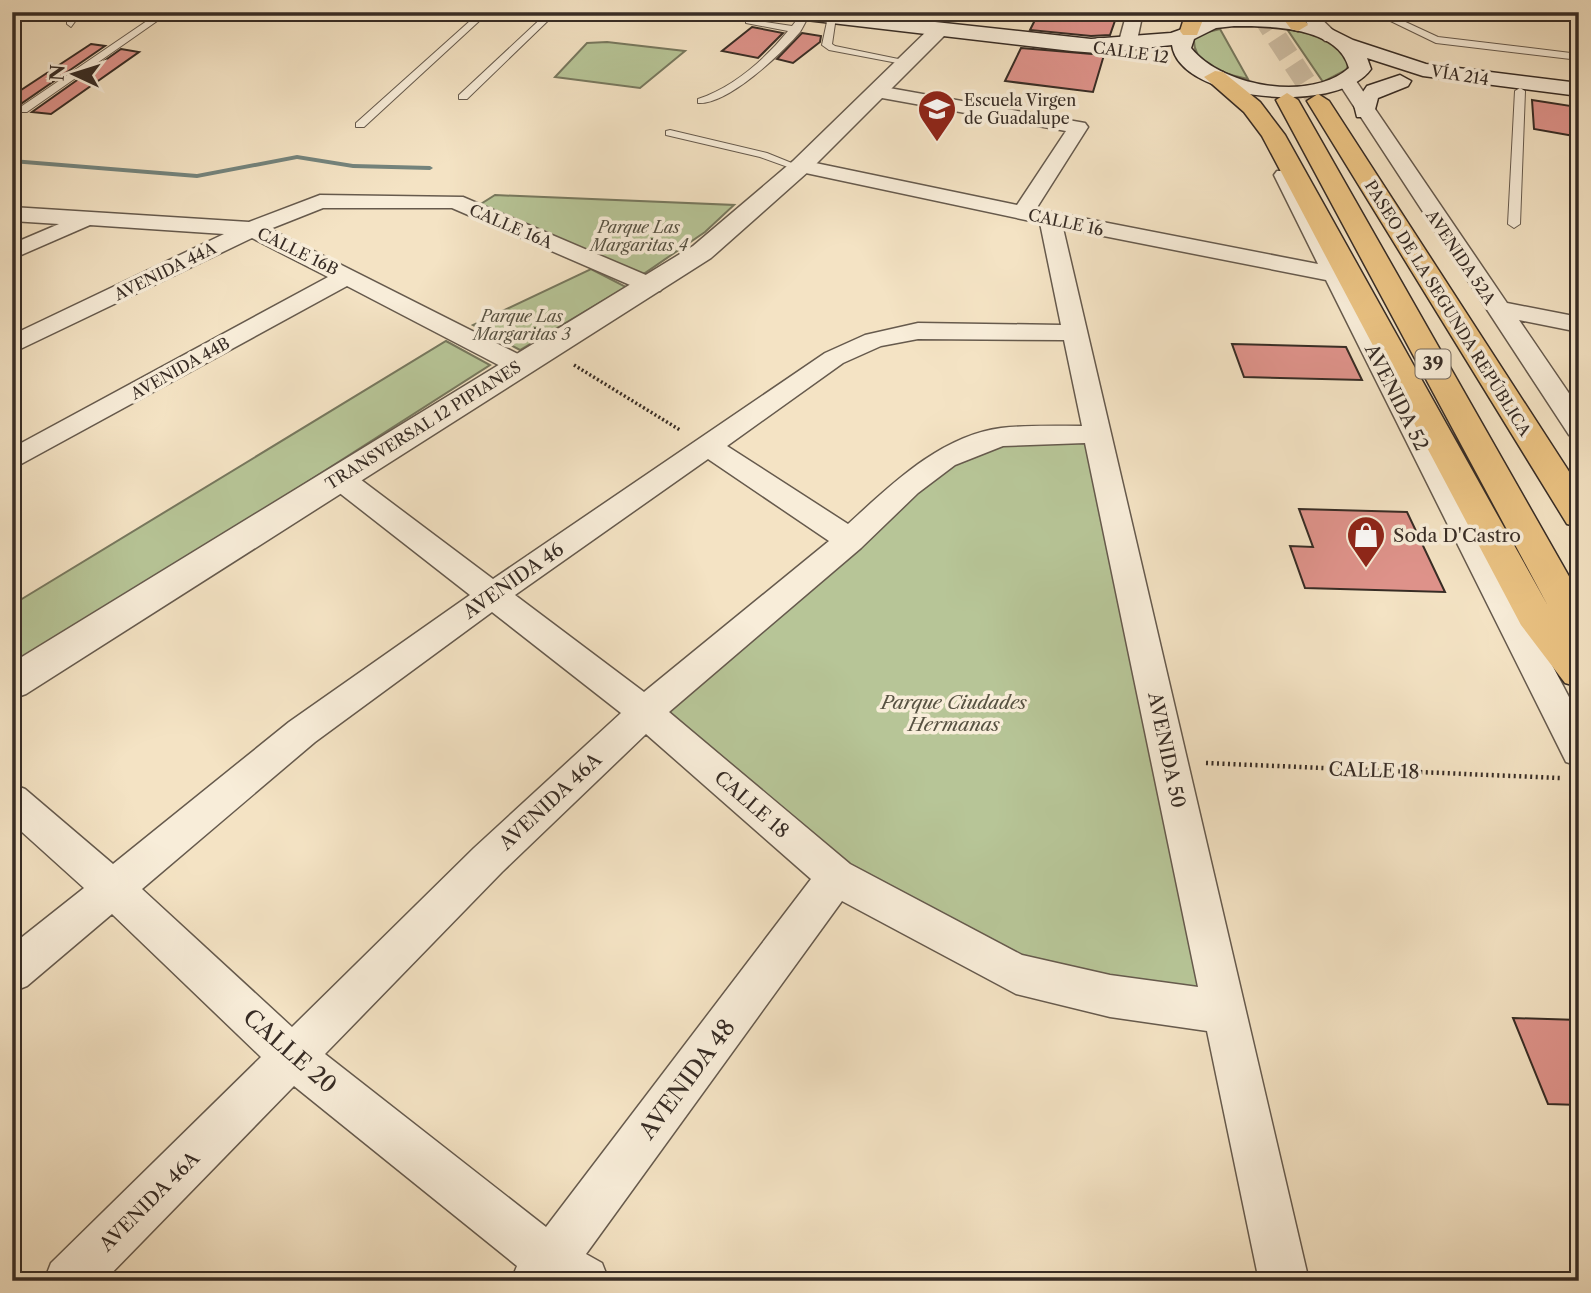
<svg xmlns="http://www.w3.org/2000/svg" width="1591" height="1293" viewBox="0 0 1591 1293" font-family="'Libre Caslon Text',serif">
  <rect width="100%" height="100%" fill="#f4e3c4"/>
  <filter id="stains"><feTurbulence type="fractalNoise" baseFrequency=".00286" numOctaves="4"/><feColorMatrix values="0 0 0 0 .2 0 0 0 0 .09 0 0 0 0 .02 0 0 0 .5 -.17"/></filter>
  <radialGradient id="worn" r=".72"><stop offset=".6" stop-color="#630" stop-opacity="0"/><stop offset="1" stop-color="#630" stop-opacity=".3"/></radialGradient>
  <path fill="#b7c597" stroke="#77785e" stroke-width="2" d="M1220,29L1248,79C1227,75 1193,66 1194,40L1200,34Z
    M1287,29C1313,33 1337,39 1349,64L1346,70L1323,82Z
    M607,42L685,51L640,88L555,77L587,43Z
    M495,195L734,205L705,232L642,275L476,207Z
    M591,269L626,287L520,350L473,325Z
    M446,341L490,365L12,671V605Z
    M1098,434L1225,1012L1110,996L836,877L645,712L908,486L1000,437Z"/>
  <g fill="none" stroke-linecap="round" stroke-linejoin="round">
    <path fill="#74847d" fill-rule="evenodd" d="M297,155L353,164L430,166L433,168L430,170L353,168L297,159L197,178L12,163V159L197,174Z"/>
  </g>
  <path fill="#df938b" stroke="#372c25" stroke-width="2" d="M1039,12H1118L1110,35L1091,36L1030,30Z
    M752,27L783,33L758,58L722,51Z
    M802,33L821,36L820,42L793,63L777,59Z
    M91,44L105,46L18,106L16,110L12,109V96Z
    M1021,48L1104,55L1093,92L1005,81Z
    M121,49L139,52L51,114L32,112Z
    M1532,100L1571,106L1574,136L1534,129Z
    M1232,344L1346,347L1362,380L1244,377Z
    M1299,509L1407,512L1445,592L1305,588L1290,546L1313,547Z
    M1513,1018L1579,1020V1105L1548,1104Z"/>
  <g fill="none" stroke-linecap="round" stroke-linejoin="round">
    <path stroke="#cebea4" stroke-width="21" stroke-dasharray="21 10" stroke-linecap="butt" d="M1260,12L1318,101"/>
    <defs>
      <path id="service" d="M73,12H82L71,27L67,24V19Z
        M160,12H170L27,112H19V108Z
        M480,12H489L364,127H356V123Z
        M548,12H557L467,99H459V95Z
        M803,12L810,14C807,19 802,29 800,32C782,53 728,105 698,103V99C734,87 765,59 788,31L746,23V19L792,26Z
        M1372,12H1384L1438,37L1579,54V60L1436,43Z
        M832,14L836,17L832,44L835,46L913,62L908,65L829,50L822,45L828,17Z
        M1520,88L1525,91L1520,224L1514,228L1508,224L1515,91Z
        M670,130L767,153L804,168L799,171L760,157L666,135V131Z"/>
      <path id="minor" d="M1127,12H1143L1136,45L1127,50L1118,45Z
        M1296,12H1314L1340,37L1337,41H1325Z
        M1347,76L1354,78L1507,303L1579,317V332L1519,320L1579,408V438L1569,435L1338,82Z
        M878,86L1085,123L1088,127L1036,209L1318,264L1274,175L1277,171H1291L1579,716V766L1566,762L1326,280L1063,228L1309,1281H1259L1207,1031L1110,1017L1016,994L842,901L586,1254L602,1263L609,1281H511L517,1266L294,1086L104,1281H44L51,1263L261,1057L112,914L27,986L12,992V945L84,888L12,823V784L25,789L113,864L289,722L470,595L328,484L324,477L328,470L338,467L348,470L493,579L825,353L865,335L918,323L1061,325L1040,223L801,172L791,166L801,160L1017,205L1066,131L871,96L869,92ZM918,339L1064,340L1082,426C1055,426 1027,425 1001,428C940,436 891,485 848,524L727,446L843,363L881,346ZM1085,443L1198,987L1110,975L1022,955L850,864L669,712L861,548L918,493L955,465L1003,446ZM708,459L829,541L644,692L515,595ZM492,612L621,713L474,848L292,1027L142,889L315,742ZM646,734L811,879L546,1227L325,1054L502,872Z
        M320,195L463,197L660,281L664,286L660,291H644L452,208H323L270,229L528,359L532,365L528,371H510L347,286L12,469V448L328,277L252,238L12,353V335L224,234L90,225L12,259V244L59,224L12,221V207L249,222Z"/>
      <path id="tertiary" d="M939,24L949,30L946,34L809,171L711,258L26,694L12,699V663L693,246L793,161L932,26Z"/>
      <path id="secondary" d="M780,12H843L1091,39L1171,33L1219,16H1277L1331,29L1353,40L1426,64L1579,83V96L1423,76L1367,58L1371,69C1338,116 1179,101 1172,45L1097,53L1072,51L789,18ZM1234,26C1269,26 1338,26 1349,68C1311,102 1222,87 1191,48L1194,39L1216,28Z
        M1400,75L1411,81L1408,86L1378,98L1373,117H1357L1354,105L1367,86Z"/>
      <path id="trunk" d="M1186,12H1206L1197,35H1183L1180,31Z
        M1278,12H1298L1308,25L1298,31L1291,29Z
        M1215,71L1223,72L1260,102L1285,135L1548,606L1276,100L1287,93L1298,100L1579,594V687L1565,683L1521,625L1262,136L1244,112L1204,77Z
        M1318,94L1329,101L1579,487V527L1567,524L1307,101Z"/>
    </defs>
    <use href="#service" stroke="#665a4d" stroke-width="2"/>
    <use href="#minor" stroke="#665a4d" stroke-width="3"/>
    <use href="#tertiary" stroke="#665a4d" stroke-width="3"/>
    <use href="#secondary" stroke="#372c25" stroke-width="3"/>
    <use href="#trunk" stroke="#372c25" stroke-width="3"/>
    <path stroke="#372c25" stroke-width="3.5" stroke-dasharray="2 2.5" stroke-linecap="butt" d="M574,365L680,430"/>
    <path stroke="#372c25" stroke-width="4.5" stroke-dasharray="2 3.5" stroke-linecap="butt" d="M1206,763L1560,778"/>
    <use href="#service" fill="#f8edd9" fill-rule="evenodd"/>
    <use href="#minor" fill="#f8edd9" fill-rule="evenodd"/>
    <use href="#tertiary" fill="#f8edd9" fill-rule="evenodd"/>
    <use href="#secondary" fill="#f8edd9" fill-rule="evenodd"/>
    <use href="#trunk" fill="#eac282" fill-rule="evenodd"/>
  </g>
  <defs>
    <symbol id="school-pin" viewBox="-11 -11 22 30"><path d="M0 17L-7.5 6A9.5 9.5 0 1 1 7.5 6Z" fill="#8f2418" stroke="#f8edd9"/><path d="M0-5L7-2L0 1L-7-2ZM-4 1L0 2.5L4 1V4Q0 6-4 4Z" fill="#fff"/></symbol>
    <symbol id="shop-pin" viewBox="-11 -11 22 30"><path d="M0 17L-7.5 6A9.5 9.5 0 1 1 7.5 6Z" fill="#8f2418" stroke="#f8edd9"/><path d="M-5-2.5h2.3a2.7 3.5 0 0 1 5.4 0H5L5.5 6h-11ZM-1.5-2.5h3a1.5 2.3 0 0 0-3 0Z" fill="#fff"/></symbol>
  </defs>
  <g fill-rule="evenodd">
    <use href="#school-pin" x="915" y="87" width="44" height="60"/>
    <use href="#shop-pin" x="1344" y="513" width="44" height="60"/>
  </g>
  <g text-anchor="middle" stroke-width="7" stroke-linejoin="round" paint-order="stroke">
    <g font-size="16" fill="#372c25" stroke="#f8edd9">
      <text transform="translate(1131 52) rotate(8)" y="6">CALLE 12</text>
      <text transform="translate(1460 75) rotate(9)" y="6">VÍA 214</text>
      <text transform="translate(1066 222) rotate(12)" y="6">CALLE 16</text>
      <text transform="translate(511 226) rotate(23)" y="6">CALLE 16A</text>
      <text transform="translate(298 251) rotate(26)" y="6">CALLE 16B</text>
      <text transform="translate(1461 257) rotate(56)" y="6">AVENIDA 52A</text>
      <text transform="translate(165 271) rotate(-26)" y="6">AVENIDA 44A</text>
      <text transform="translate(1448 308) rotate(58)" y="6">PASEO DE LA SEGUNDA REPÚBLICA</text>
      <text transform="translate(180 368) rotate(-29)" y="6">AVENIDA 44B</text>
      <text transform="translate(423 425) rotate(-32)" y="6">TRANSVERSAL 12 PIPIANES</text>
    </g>
    <g font-size="16" fill="#372c25" stroke="#f8edd9" text-anchor="start">
      <text x="964" y="106">Escuela Virgen<tspan x="964" dy="18">de Guadalupe</tspan></text>
    </g>
    <g font-size="16" font-style="italic" fill="#575242" stroke="#f8edd9">
      <text x="639" y="233">Parque Las<tspan x="639" dy="18">Margaritas 4</tspan></text>
      <text x="522" y="322">Parque Las<tspan x="522" dy="18">Margaritas 3</tspan></text>
    </g>
    <rect fill="#f8edd9" stroke="#71665b" stroke-width="2" x="1415.5" y="349.5" width="35" height="29" rx="5"/>
    <g font-size="18" font-weight="bold" fill="#372c25">
      <text x="1433" y="370">39</text>
    </g>
    <g font-size="19" fill="#372c25" stroke="#f8edd9">
      <text transform="translate(1397 397) rotate(63)" y="7">AVENIDA 52</text>
      <text transform="translate(513 580) rotate(-35)" y="7">AVENIDA 46</text>
      <text transform="translate(1167 750) rotate(78)" y="7">AVENIDA 50</text>
      <text transform="translate(1374 770) rotate(2)" y="7">CALLE 18</text>
      <text transform="translate(550 801) rotate(-43)" y="7">AVENIDA 46A</text>
      <text transform="translate(752 804) rotate(41)" y="7">CALLE 18</text>
      <text transform="translate(149 1201) rotate(-45)" y="7">AVENIDA 46A</text>
    </g>
    <g font-size="19" fill="#372c25" stroke="#f8edd9" text-anchor="start">
      <text x="1393" y="542">Soda D'Castro</text>
    </g>
    <g font-size="19" font-style="italic" fill="#575242" stroke="#f8edd9">
      <text x="954" y="709">Parque Ciudades<tspan x="954" dy="22">Hermanas</tspan></text>
    </g>
    <g font-size="23" fill="#372c25" stroke="#f8edd9">
      <text transform="translate(290 1051) rotate(41)" y="8">CALLE 20</text>
      <text transform="translate(687 1079) rotate(-53)" y="8">AVENIDA 48</text>
    </g>
  </g>
  <rect width="1591" height="1293" fill="none" stroke="#f4e3c4" stroke-width="42"/>
  <rect x="14" y="14" width="1563" height="1265" fill="none" stroke="#372c25" stroke-width="3.5"/>
  <rect x="21" y="21" width="1549" height="1251" fill="none" stroke="#372c25" stroke-width="2"/>
  <g transform="translate(74 74) rotate(274)" stroke="#f8edd9" stroke-width="5" paint-order="stroke">
  <path d="M0-5L12 26L0 18L-12 26Z" fill="#372c25"/>
  <text y="-10" font-size="19" font-weight="bold" text-anchor="middle" fill="#372c25">N</text>
  </g>
  <rect width="100%" height="100%" filter="url(#stains)"/>
  <rect width="100%" height="100%" fill="url(#worn)"/>
</svg>
